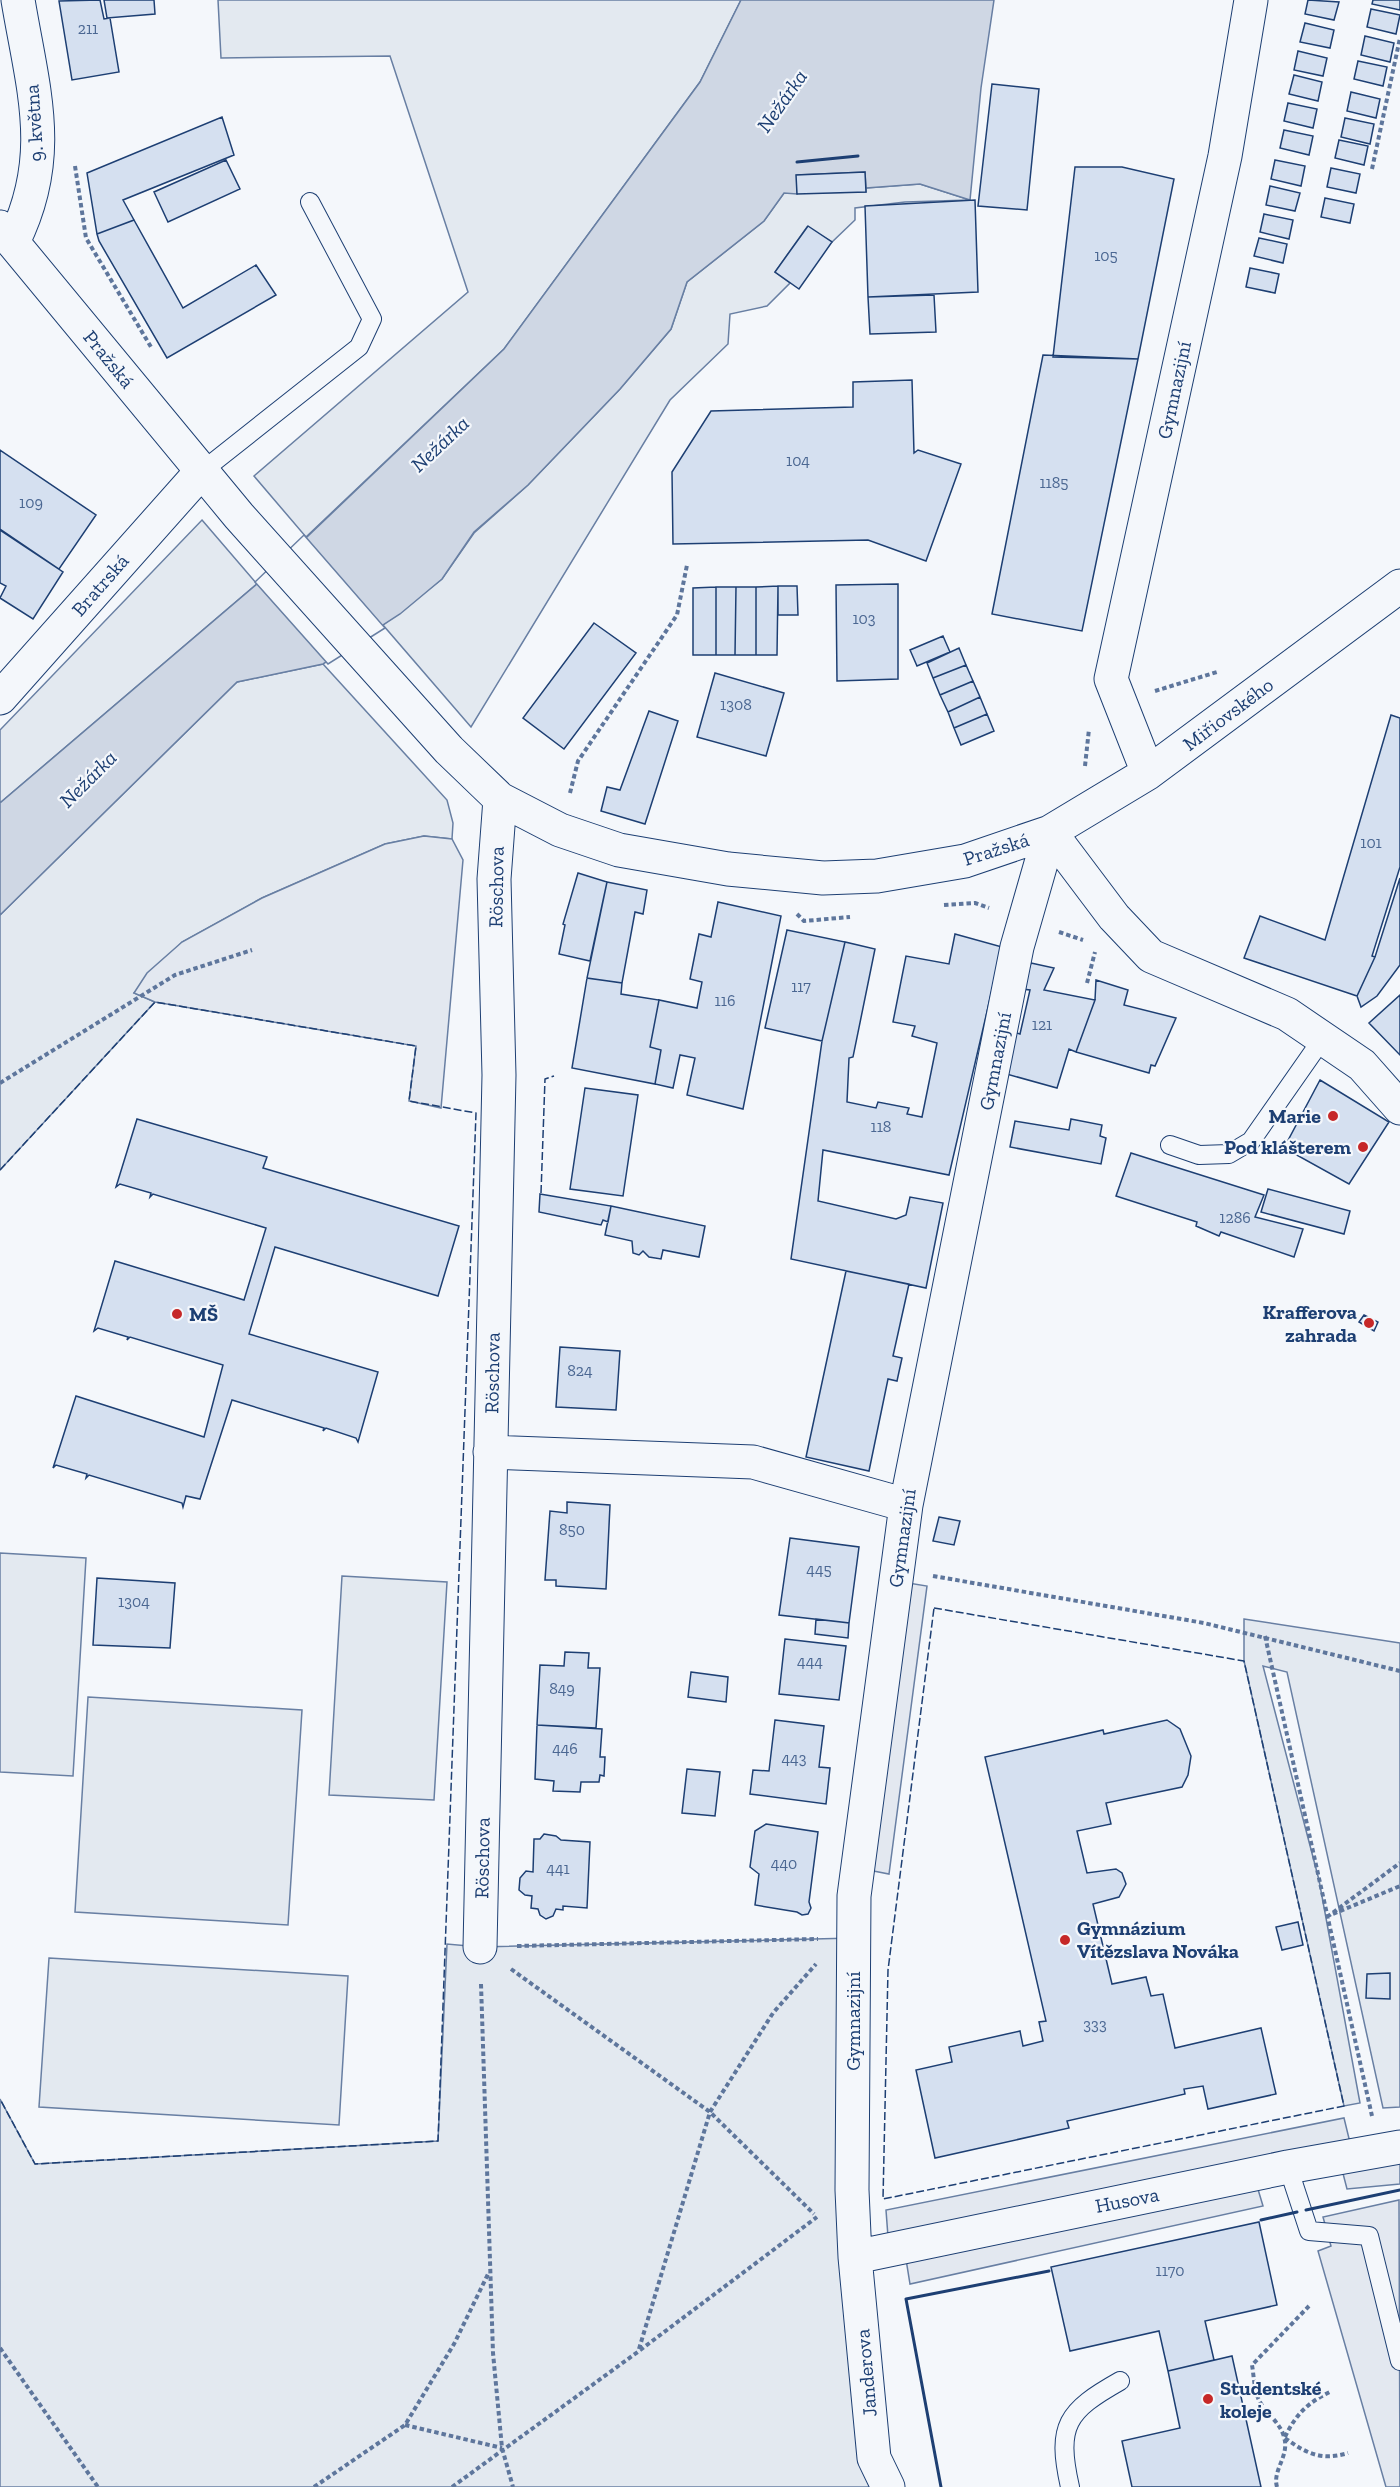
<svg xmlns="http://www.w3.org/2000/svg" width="1400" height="2487" viewBox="0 0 1400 2487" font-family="'Zilla Slab',serif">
  <rect width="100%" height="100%" fill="#f4f7fb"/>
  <path fill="#e3e9f0" stroke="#687fa3" stroke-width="1.5" d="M218,0H741L700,82L504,349L306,537L254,476L468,292L390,56L221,58Z
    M920,184L970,200L905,202L855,208V220L832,242L807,227L775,272L790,283L767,306L730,314L728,344L670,400L471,727L383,625L442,579L474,533L528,485L620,389L671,329L687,282L764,221L784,193L866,192V188Z
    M202,520L257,584L0,803V730Z
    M323,664L447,800L453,823L452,839L424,836L385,844L262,898L182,942L134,993L155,1002L0,1170V915L237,682Z
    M0,1553L86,1558L73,1776L0,1772Z
    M342,1576L447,1582L434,1800L329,1795Z
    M1244,1619L1400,1643V2107L1383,2108L1287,1672L1263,1666L1319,1880L1360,2103L1344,2106L1244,1661Z
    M88,1697L302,1710L288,1925L75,1912Z
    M854,1938L852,2190L888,2487H0V2099L35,2164L438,2141L447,1944L480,1947Z
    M49,1958L348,1976L339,2125L39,2107Z"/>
  <path fill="#e3e8f0" stroke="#687fa3" stroke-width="1.5" d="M424,836L452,839L463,860L441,1108L409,1101L416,1046L155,1002L134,993L147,973L182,942L262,898L385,844Z
    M896,1581L927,1586L889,1874L858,1868Z
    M1344,2118L1353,2155L1400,2151V2184L1347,2189L1339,2158L1254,2176L1263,2206L910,2284L904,2247L889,2250L886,2210Z
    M1399,2200L1400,2487H1386L1318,2251L1331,2246L1323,2217Z"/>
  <path fill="#cfd7e4" stroke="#687fa3" stroke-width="1.5" d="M741,0H994L981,88L970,200L920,184L866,188L865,172L797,175V194L784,193L764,221L687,282L671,329L620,389L528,485L474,532L442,579L400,614L323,664L237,682L0,915V803L264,578L504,349L700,82Z"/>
  <path fill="#f4f7fb" stroke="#687fa3" stroke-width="1.5" d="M304,535L385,628L328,664L255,582Z"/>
  <path fill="#d5e0f0" stroke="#1d3f73" stroke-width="1.5" d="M100,0L104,19L110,18L119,72L72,80L59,1Z
    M104,0H154L155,14L107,18Z
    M1308,0L1339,2L1334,20L1305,14Z
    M1373,0H1400V10L1372,4Z
    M1371,9L1400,15L1396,34L1367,27Z
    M1305,23L1334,30L1330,48L1300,42Z
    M1365,36L1394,43L1390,62L1361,55Z
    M1298,51L1327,58L1323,76L1294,70Z
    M1358,61L1387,67L1383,86L1354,79Z
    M1294,75L1322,82L1318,101L1289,94Z
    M992,84L1039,89L1027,210L978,206Z
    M1351,92L1380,99L1376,118L1347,111Z
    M1288,103L1317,109L1313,128L1284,121Z
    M222,117L234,155L123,200L134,220L97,234L87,173Z
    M1345,118L1374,124L1370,144L1341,137Z
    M1284,130L1313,136L1309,155L1280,148Z
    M1339,140L1368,146L1364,165L1335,158Z
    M226,160L240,189L168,222L154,192Z
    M1275,160L1305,166L1301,186L1271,179Z
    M1075,167H1122L1174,179L1138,359L1053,357Z
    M1331,168L1360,174L1356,193L1327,187Z
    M865,172L866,192L797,194L796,175Z
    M1270,186L1300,193L1295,211L1266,205Z
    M1325,198L1354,204L1350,223L1321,217Z
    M975,200L978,292L868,297L865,206Z
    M1264,214L1293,220L1289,239L1260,232Z
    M134,220L183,308L256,265L276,295L167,358L99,241L97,234Z
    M808,226L832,242L799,289L775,272Z
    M1259,238L1287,244L1283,263L1254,256Z
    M1250,268L1279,274L1275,293L1246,287Z
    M934,295L936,332L870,334L868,297Z
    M1043,355L1138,359L1082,631L992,614Z
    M912,380L914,453L918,450L961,464L926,561L868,540L673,544L672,472L711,411L853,407V382Z
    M0,450L96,515L59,569L0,529Z
    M0,530L63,572L33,619L0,598L6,586L0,583Z
    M898,584V679L837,681L836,585Z
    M778,586H797L798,615H778Z
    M778,586L777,655H756V587Z
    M716,587V655H693V588Z
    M716,587H736L735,655H716Z
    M736,587H756V655H735Z
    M594,623L636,653L564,749L523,718Z
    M943,636L950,652L917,666L910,650Z
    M959,648L966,665L933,678L927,663Z
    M966,665L973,681L940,695L933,678Z
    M715,673L784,693L766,756L697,737Z
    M973,681L980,697L948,712L940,695Z
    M980,697L987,714L954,728L948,712Z
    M649,711L678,721L645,824L601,811L607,787L620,790Z
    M987,714L994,731L961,745L954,728Z
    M1391,715L1400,718V867L1372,956L1375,957L1357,996L1244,958L1260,916L1325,940Z
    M578,873L607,882L590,961L559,954L565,925L563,924Z
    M1400,878V965L1377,996L1361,1007L1357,996L1375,957Z
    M607,882L647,890L643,914L635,912L622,983L587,978Z
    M718,902L781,916L743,1109L687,1095L695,1058L680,1055L673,1088L655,1084L661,1050L650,1047L659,1000L697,1008L702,982L690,979L699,934L711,937Z
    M787,930L845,942L822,1041L765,1028Z
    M955,934L1002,947L949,1175L823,1150L818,1201L896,1219L906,1215L910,1197L943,1203L926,1288L791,1259L822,1041L845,942L875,949L853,1057L849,1058L847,1102L876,1108L878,1102L909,1108L907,1114L922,1117L937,1043L912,1036L915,1026L893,1022L906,956L949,964Z
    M1031,963L1054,968L1044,990L1095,1000L1076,1052L1069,1049L1057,1088L1003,1073L1014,1032L1020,1034L1030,990L1022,989Z
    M587,978L622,983L621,994L659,1000L650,1047L661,1050L655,1084L572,1068Z
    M1096,980L1128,990L1124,1005L1176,1018L1155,1066L1151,1065L1149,1073L1076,1052L1095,1000Z
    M1400,995V1055L1369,1023Z
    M1320,1080L1389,1122L1349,1184L1284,1148Z
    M585,1088L638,1095L623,1196L570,1189Z
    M137,1119L267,1157L263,1168L459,1226L438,1296L275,1247L249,1334L378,1372L358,1442L356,1438L326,1428L323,1431L324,1428L232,1400L200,1499L186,1496L183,1507L182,1503L89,1475L86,1478L87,1474L56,1465L53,1468L76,1396L204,1437L223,1365L130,1337L127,1340L128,1337L98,1328L94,1331L115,1261L244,1300L266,1228L153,1194L150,1197L151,1193L120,1184L116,1187Z
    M1071,1119L1102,1125L1100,1136L1106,1138L1101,1164L1010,1147L1015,1121L1069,1130Z
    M1131,1153L1264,1195L1255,1217L1303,1229L1294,1257L1221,1232L1219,1236L1196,1226L1197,1222L1116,1196Z
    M1268,1189L1350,1211L1344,1234L1261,1212Z
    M540,1194L611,1206L608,1222L603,1220L601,1225L596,1224L539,1212Z
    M611,1206L705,1226L699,1257L663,1250L661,1259L649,1257L643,1251L639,1255L633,1253L632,1241L605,1235Z
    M846,1271L909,1284L893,1356L902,1358L897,1381L888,1379L869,1471L806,1457Z
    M1364,1315L1378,1322L1374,1331L1359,1322Z
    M560,1347L620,1351L616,1410L556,1407Z
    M567,1502L610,1505L606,1589L556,1586V1580H545L550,1511L567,1513Z
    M939,1517L960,1521L954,1545L933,1541Z
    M790,1538L859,1547L849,1623L779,1615Z
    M97,1578L175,1583L170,1648L93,1645Z
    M816,1619L849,1623L848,1638L815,1634Z
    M785,1639L846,1646L839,1700L779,1694Z
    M565,1652L589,1653L588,1668H600L596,1728L537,1725L540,1665L564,1666Z
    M691,1672L728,1677L726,1702L688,1697Z
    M775,1720L824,1726L819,1767L830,1768L826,1804L750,1794L753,1770L769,1771Z
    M1167,1720L1180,1729L1191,1756L1188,1775L1182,1787L1106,1803L1111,1824L1077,1831L1087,1873L1116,1869L1122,1873L1126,1884L1119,1897L1093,1904L1112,1984L1146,1977L1151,1996L1163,1994L1175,2048L1261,2028L1276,2094L1208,2109L1203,2086L1184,2089L1185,2094L1067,2121L1069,2128L935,2158L916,2070L952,2062L949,2047L1020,2031L1023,2046L1043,2041L1039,2022L1046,2021L985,1757L1103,1730L1104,1734Z
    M537,1725L602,1729L600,1757H605L604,1776L600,1775L599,1782H581L580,1792L553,1791L554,1781L535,1779Z
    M687,1769L720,1772L715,1816L682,1813Z
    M766,1824L818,1832L809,1902L811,1908L808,1914L802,1915L797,1912L755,1905L759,1874L750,1867L755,1831Z
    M544,1834L556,1836L561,1840L590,1842L587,1908L563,1906V1910L556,1909L553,1916L546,1919L540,1915L538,1909L531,1908L532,1896L525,1895L519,1890L520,1878L526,1871L533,1872L534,1839H540Z
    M1298,1922L1303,1945L1282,1950L1276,1927Z
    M1390,1973V1999L1366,1998L1367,1974Z
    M1259,2222L1277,2305L1205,2321L1214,2360L1168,2371L1159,2331L1070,2351L1051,2267Z
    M1232,2356L1261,2487H1132L1122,2441L1180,2428L1168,2371Z"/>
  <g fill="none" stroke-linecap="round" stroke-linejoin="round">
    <defs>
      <path id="service" d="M201,472L359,347L372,319L310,202
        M1170,1145L1199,1155L1229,1154L1251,1141L1323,1038
        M1288,2167L1309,2231L1369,2236L1400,2361
        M1070,2487C1056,2425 1067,2411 1120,2381"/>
      <path id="minor" d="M0,227L239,516L449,750L500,799L560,830L619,850L728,869L823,878L877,876L965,861L1050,832L1148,773L1400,586
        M13,242C56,156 33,90 18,0
        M0,698L201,472
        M1148,773L1111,679L1225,156L1251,0
        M1050,832L1114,917L1151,956L1287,1014L1362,1065L1400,1108
        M490,1452L753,1462L906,1505
        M480,1947L499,1075L494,879L500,799
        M855,2257L1288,2167L1400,2147
        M888,2487L874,2458L855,2257L852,2190L854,1896L906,1505L1017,947L1050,832"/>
    </defs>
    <use href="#service" stroke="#1d3f73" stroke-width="20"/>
    <use href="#minor" stroke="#1d3f73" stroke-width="35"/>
    <path stroke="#5e769c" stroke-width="4" stroke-dasharray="4.5 3" stroke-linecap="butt" d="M75,166L86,238L151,347
      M1372,169L1400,38
      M1155,691L1217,672
      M1085,766L1089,729
      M570,793L578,761L677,615L687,565
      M944,905L975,903L989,908
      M797,914L804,921L850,917
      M1059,932L1083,940
      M1087,983L1095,952
      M0,1083L175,975L252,950
      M933,1576L1204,1623L1400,1671
      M1265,1636L1372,2116
      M1333,1914L1400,1886
      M1327,1917L1400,1863
      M517,1946L818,1939
      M511,1969L710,2112L814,2214
      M481,1984L493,2353L502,2448L513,2487
      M0,2348L98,2487
      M639,2349L710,2112L773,2013L816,1964
      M405,2425L502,2448
      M1285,2437C1296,2414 1308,2402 1332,2391
      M1285,2438C1307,2454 1322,2461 1348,2453
      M314,2487L405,2425L454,2344L488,2274
      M452,2487L639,2351L817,2217
      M1277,2487C1272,2470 1290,2456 1284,2437C1280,2422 1267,2415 1260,2402C1254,2392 1254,2376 1252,2365L1309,2306"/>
    <use href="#service" stroke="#f4f7fb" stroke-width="18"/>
    <use href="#minor" stroke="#f4f7fb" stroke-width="33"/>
    <path stroke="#1d3f73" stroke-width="1.5" stroke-dasharray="8 3" stroke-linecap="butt" d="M0,1170L155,1002L416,1046L409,1101L476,1113L438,2141L35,2164L0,2099
      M541,1193L545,1079L554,1076
      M934,1608L1244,1661L1344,2106L883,2199L888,1970Z"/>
    <path stroke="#1d3f73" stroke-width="3" d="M797,162L858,156
      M1306,2210L1400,2190
      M1261,2220L1297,2212
      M941,2487L906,2299L1049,2271"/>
  </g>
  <g fill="#c62828" stroke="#f4f7fb" stroke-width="2">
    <circle cx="1333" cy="1116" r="6"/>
    <circle cx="1363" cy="1147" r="6"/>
    <circle cx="177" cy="1314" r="6"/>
    <circle cx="1369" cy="1323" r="6"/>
    <circle cx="1065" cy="1940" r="6"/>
    <circle cx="1208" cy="2399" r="6"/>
  </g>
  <g text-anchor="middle" stroke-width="4.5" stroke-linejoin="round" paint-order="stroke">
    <g font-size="16" fill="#4b6792">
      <text x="88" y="34">211</text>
      <text x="1106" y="261">105</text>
      <text x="798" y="466">104</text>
      <text x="1054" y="488">1185</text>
      <text x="31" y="508">109</text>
      <text x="864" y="624">103</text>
      <text x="736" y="710">1308</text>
      <text x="1371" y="848">101</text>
      <text x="801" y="992">117</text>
      <text x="725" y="1006">116</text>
      <text x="1042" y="1030">121</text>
      <text x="881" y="1132">118</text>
      <text x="1235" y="1223">1286</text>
      <text x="580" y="1376">824</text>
      <text x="572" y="1535">850</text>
      <text x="819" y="1575">445</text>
      <text x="134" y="1607">1304</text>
      <text x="810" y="1667">444</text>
      <text x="562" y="1694">849</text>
      <text x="565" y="1754">446</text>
      <text x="794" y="1764">443</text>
      <text x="784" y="1869">440</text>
      <text x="558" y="1874">441</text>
      <text x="1095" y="2030">333</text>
      <text x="1170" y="2276">1170</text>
    </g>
    <g font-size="20" fill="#1d3f73" stroke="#f4f7fb">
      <text transform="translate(34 123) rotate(-94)" y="7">9. května</text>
      <text transform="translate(109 359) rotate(51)" y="7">Pražská</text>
      <text transform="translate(1174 390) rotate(-78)" y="7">Gymnazijní</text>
      <text transform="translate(100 585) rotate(-49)" y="7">Bratrská</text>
      <text transform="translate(1228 714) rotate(-37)" y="7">Miřiovského</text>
      <text transform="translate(996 849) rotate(-18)" y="7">Pražská</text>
      <text transform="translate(496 887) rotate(-89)" y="7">Röschova</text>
      <text transform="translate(995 1061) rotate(-79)" y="7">Gymnazijní</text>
      <text transform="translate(492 1373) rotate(-89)" y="7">Röschova</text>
      <text transform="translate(902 1538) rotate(-82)" y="7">Gymnazijní</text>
      <text transform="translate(482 1858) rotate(-89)" y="7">Röschova</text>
      <text transform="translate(853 2021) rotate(-90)" y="7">Gymnazijní</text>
      <text transform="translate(1127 2200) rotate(-11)" y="7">Husova</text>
      <text transform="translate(866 2373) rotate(-95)" y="7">Janderova</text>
    </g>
    <g font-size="20" font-weight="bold" fill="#1d3f73" stroke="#f4f7fb" text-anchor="end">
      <text x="1321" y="1123">Marie</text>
      <text x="1351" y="1154">Pod klášterem</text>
      <text x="1357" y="1319">Krafferova<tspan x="1357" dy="23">zahrada</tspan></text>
      <text x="189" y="1321" text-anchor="start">MŠ</text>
      <text x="1077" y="1935" text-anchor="start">Gymnázium<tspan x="1077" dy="23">Vítězslava Nováka</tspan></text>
      <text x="1220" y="2395" text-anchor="start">Studentské<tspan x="1220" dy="23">koleje</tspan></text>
    </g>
    <g font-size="21" font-style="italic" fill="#1d3f73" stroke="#f4f7fb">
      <text transform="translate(782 101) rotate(-55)" y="7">Nežárka</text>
      <text transform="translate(440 444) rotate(-43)" y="7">Nežárka</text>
      <text transform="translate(88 779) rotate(-45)" y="7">Nežárka</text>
    </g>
  </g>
</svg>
